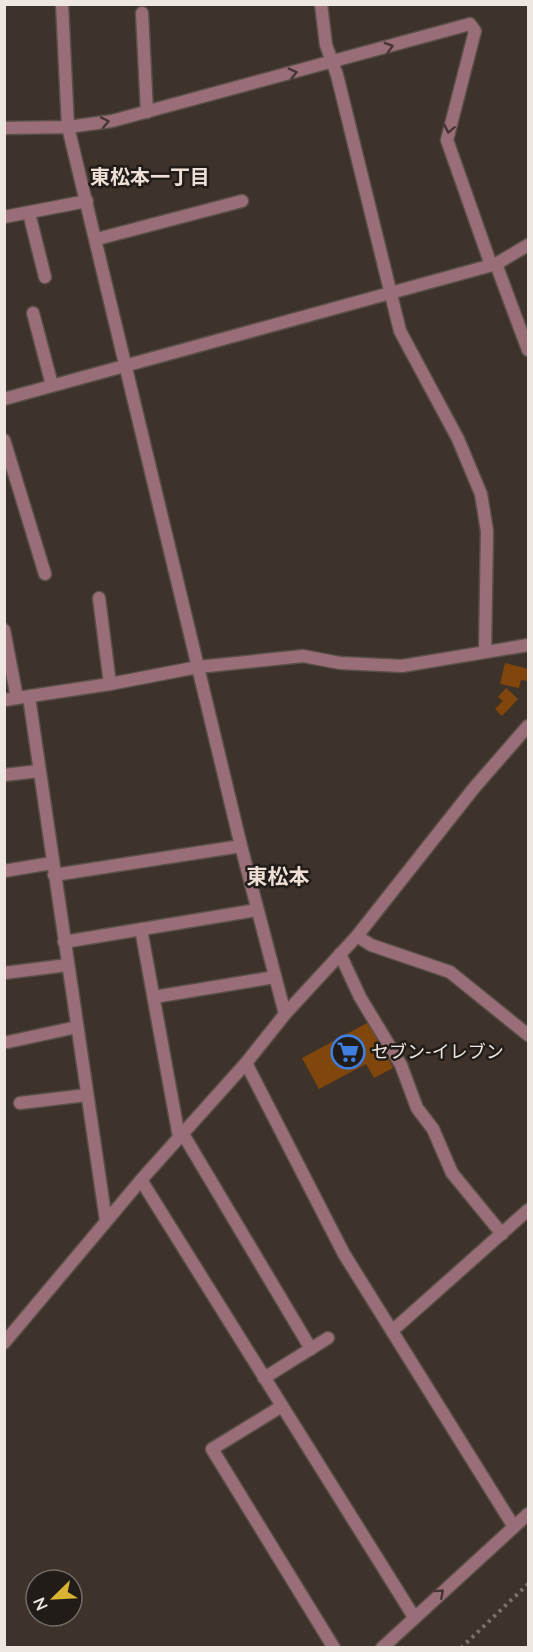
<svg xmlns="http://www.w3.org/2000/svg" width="533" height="1652" viewBox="0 0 533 1652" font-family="Lato,'Noto Sans JP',sans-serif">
  <rect width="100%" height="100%" fill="#3e332b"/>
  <path fill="#81460b" d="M505,663L528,669V681L521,680L519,688L500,684Z
    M506,688L518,699L502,716L495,709L503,701L498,697Z
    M369,1022L393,1068L374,1078L366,1064L319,1089L302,1058Z"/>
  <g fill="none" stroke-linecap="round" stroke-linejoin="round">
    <defs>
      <path id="service" d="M142,13L147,112
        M29,213L45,277
        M4,217L87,201
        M97,239L242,201
        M33,313L52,385
        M4,440L45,574
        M99,598L110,684
        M4,630L17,698
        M4,775L39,771
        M141,929L179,1137
        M64,942L257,910
        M340,954L360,997L401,1065L417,1108L433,1129L452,1173L502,1234
        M4,973L68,965
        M154,997L275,977
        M8,1042L77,1027
        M20,1103L87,1095"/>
      <path id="minor" d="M62,4L68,127L241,846L285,1014
        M321,4L326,45L337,75L400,331L458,439L481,494L487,531L485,652
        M4,128L68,127L112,121L470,24L475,31L447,140L491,265
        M4,399L496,264L528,245
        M29,697L106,1221
        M4,700L110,684L198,667
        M4,871L52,863
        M54,875L241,846
        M357,936L371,945L450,972L528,1035
        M246,1063L344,1254L514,1527
        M183,1134L311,1349
        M141,1180L414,1617
        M392,1331L528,1210
        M264,1378L328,1338
        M282,1406L212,1449L334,1648
        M382,1648L528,1514"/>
      <path id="tertiary" d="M496,264L528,350
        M198,667L303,656L340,663L402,666L528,645
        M4,1343L141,1180L246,1063L285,1014L357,936L474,788L528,726"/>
    </defs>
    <use href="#service" stroke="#5a5048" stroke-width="15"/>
    <use href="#minor" stroke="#5a5048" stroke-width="15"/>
    <use href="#tertiary" stroke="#5a5048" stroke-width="15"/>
    <path stroke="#7b726b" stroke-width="4" stroke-dasharray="3 4.5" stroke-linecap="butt" d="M461,1648L528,1584"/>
    <use href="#service" stroke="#9a6e78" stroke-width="12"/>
    <use href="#minor" stroke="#9a6e78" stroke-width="12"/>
    <use href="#tertiary" stroke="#9a6e78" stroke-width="12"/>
  </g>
  <defs><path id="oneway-chevron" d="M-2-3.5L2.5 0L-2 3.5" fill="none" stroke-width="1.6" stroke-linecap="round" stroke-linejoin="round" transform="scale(1.5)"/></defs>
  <g stroke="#453535">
    <use href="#oneway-chevron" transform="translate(389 47) rotate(-16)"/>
    <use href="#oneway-chevron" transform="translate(293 73) rotate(-15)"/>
    <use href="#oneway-chevron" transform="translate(105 122) rotate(-11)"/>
    <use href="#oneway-chevron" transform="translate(449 129) rotate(102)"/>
    <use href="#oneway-chevron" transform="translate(440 1593) rotate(-42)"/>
  </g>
  <defs>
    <symbol id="supermarket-ring" viewBox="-11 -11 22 22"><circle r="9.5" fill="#211c18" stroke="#3f7fe0" stroke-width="1.5"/><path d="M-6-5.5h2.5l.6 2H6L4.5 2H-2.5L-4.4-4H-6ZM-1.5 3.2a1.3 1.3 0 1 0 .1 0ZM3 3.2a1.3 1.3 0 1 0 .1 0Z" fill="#3f7fe0"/></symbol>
  </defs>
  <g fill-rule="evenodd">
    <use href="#supermarket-ring" x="329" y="1033" width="38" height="38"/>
  </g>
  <g text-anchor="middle" stroke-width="5" stroke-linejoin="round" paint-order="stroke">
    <g font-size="18" fill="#ede6e1" stroke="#211c18" text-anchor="start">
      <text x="371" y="1058">セブン-イレブン</text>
    </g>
    <g font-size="20" font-weight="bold" fill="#eee0d6" stroke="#211c18">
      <text x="150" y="184">東松本一丁目</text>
    </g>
    <g font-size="21" font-weight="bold" fill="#eee0d6" stroke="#211c18">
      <text x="278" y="884">東松本</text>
    </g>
  </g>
  <rect width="533" height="1652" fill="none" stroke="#ede6e1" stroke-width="12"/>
  <g transform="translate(54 1598) rotate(246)"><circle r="28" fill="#211c18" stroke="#736d68" stroke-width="1.5"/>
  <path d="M0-4.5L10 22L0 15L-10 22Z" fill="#dab333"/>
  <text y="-9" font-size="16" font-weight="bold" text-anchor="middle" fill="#ede6e1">N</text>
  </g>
</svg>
